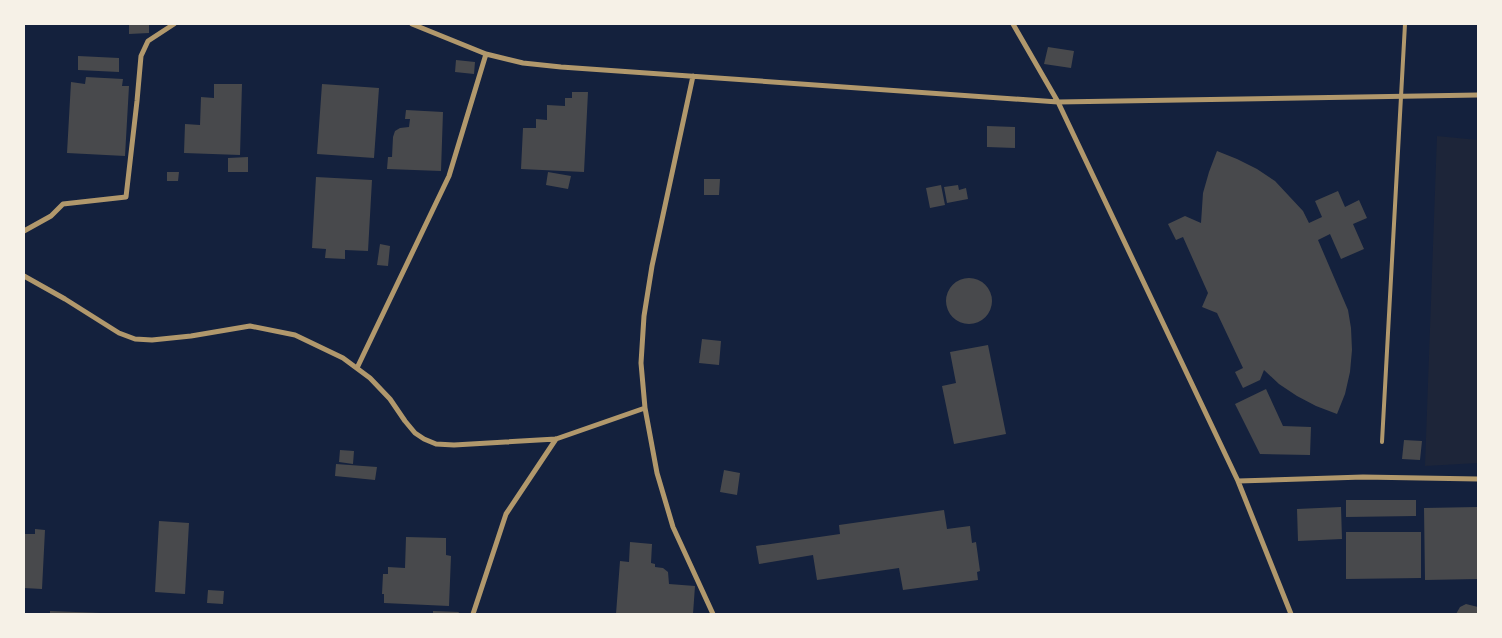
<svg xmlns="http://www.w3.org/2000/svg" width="1502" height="638" viewBox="0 0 1502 638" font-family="'Open Sans',sans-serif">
  <rect width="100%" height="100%" fill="#14213d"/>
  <path fill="#1d2539" d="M1437,136L1478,140V463L1425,466Z"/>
  <path fill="#48494c" d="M129,24H149V33L129,34Z
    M1048,47L1074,51L1071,68L1044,64Z
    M78,56L119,58V72L78,70Z
    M456,60L475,62L474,74L455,72Z
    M86,77L123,79L122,86H129L125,156L67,153L71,82L85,84Z
    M214,84H242L240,155L184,153L185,124L200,125L201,97L214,98Z
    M322,84L379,88L374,158L317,154Z
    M572,92H588L584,172L521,169L523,128H536V119L547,120V105L565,106V98H572Z
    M406,110L443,112L441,171L387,169L388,157H392L393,137L395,131L400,128L409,127L410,119H405Z
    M987,126L1015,127V148L987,147Z
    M1217,151L1237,159L1257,169L1275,181L1303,211L1309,223L1322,217L1315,201L1338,191L1345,207L1359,200L1367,218L1353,224L1364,249L1341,259L1330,234L1318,240L1348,310L1351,328L1352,350L1350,372L1345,394L1337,414L1316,406L1297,396L1279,384L1264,370L1260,380L1243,388L1235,372L1243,368L1217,313L1202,307L1208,293L1183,237L1176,240L1168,224L1185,216L1201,223L1203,193L1209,172Z
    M248,157V172H228V158Z
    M167,172H179L178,181H167Z
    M548,172L571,176L568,189L546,185Z
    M316,177L372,180L368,251L345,250V259L325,258L326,249L312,248Z
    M704,179H720L719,195H704Z
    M941,185L945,205L930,208L926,188Z
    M958,185L959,190L966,188L968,199L947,203L944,187Z
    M380,244L390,246L388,266L377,265Z
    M946 301a23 23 0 1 1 46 0a23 23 0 1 1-46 0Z
    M702,339L721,341L719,365L699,363Z
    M988,345L1006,434L954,444L942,386L956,383L950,352Z
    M1266,389L1283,426L1311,427L1310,455L1260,454L1235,404Z
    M1404,440L1422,441L1420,460L1402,459Z
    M340,450L354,451L353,464L339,462Z
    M336,464L377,467L375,480L335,476Z
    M724,470L740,473L737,495L720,492Z
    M1346,500H1416V516L1346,517Z
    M1341,507L1342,539L1298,541L1297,509Z
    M1478,507V579L1425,580L1424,508Z
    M944,510L947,529L970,526L972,543L976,542L980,571L977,572L978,580L903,590L899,568L817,580L813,555L759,564L756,546L840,534L839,525Z
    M159,521L189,523L185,594L155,592Z
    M35,529L45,530L42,589L24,588V534H35Z
    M1346,532H1421V578L1346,579Z
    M406,537L446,538V555L451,556L449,606L384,603V594H382L383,574H388V567L405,568Z
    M630,542L652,544L651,563L655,564V567L663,568L668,572L669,584L695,586L693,614H616L620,561L629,562Z
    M208,590L224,591L223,604L207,603Z
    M1466,604L1478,607V614H1456L1460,607Z
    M50,611L101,613V614H50Z
    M433,611L459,612L458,614H433Z"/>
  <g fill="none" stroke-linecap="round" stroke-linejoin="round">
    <path stroke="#b1986c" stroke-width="4" d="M1382,442L1405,24"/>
    <path stroke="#b1986c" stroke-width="5" d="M412,24L486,54L523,63L561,67L1058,102L1478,95
      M1013,24L1058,102L1238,481L1291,614
      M693,76L652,266L644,316L641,363L645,408L657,473L673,527L713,614
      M24,231L51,216L63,204L126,197L137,101L141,56L148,41L174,24
      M24,276L65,299L119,333L135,339L152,340L191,336L250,326L295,335L343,358L370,378L390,399L405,421L415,433L424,439L436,444L454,445L556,439L645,408
      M357,368L449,176L486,54
      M1238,481L1363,477L1478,479
      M473,614L506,514L556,439"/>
  </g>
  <rect width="1502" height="638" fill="none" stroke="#f6f1e7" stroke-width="50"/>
</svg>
